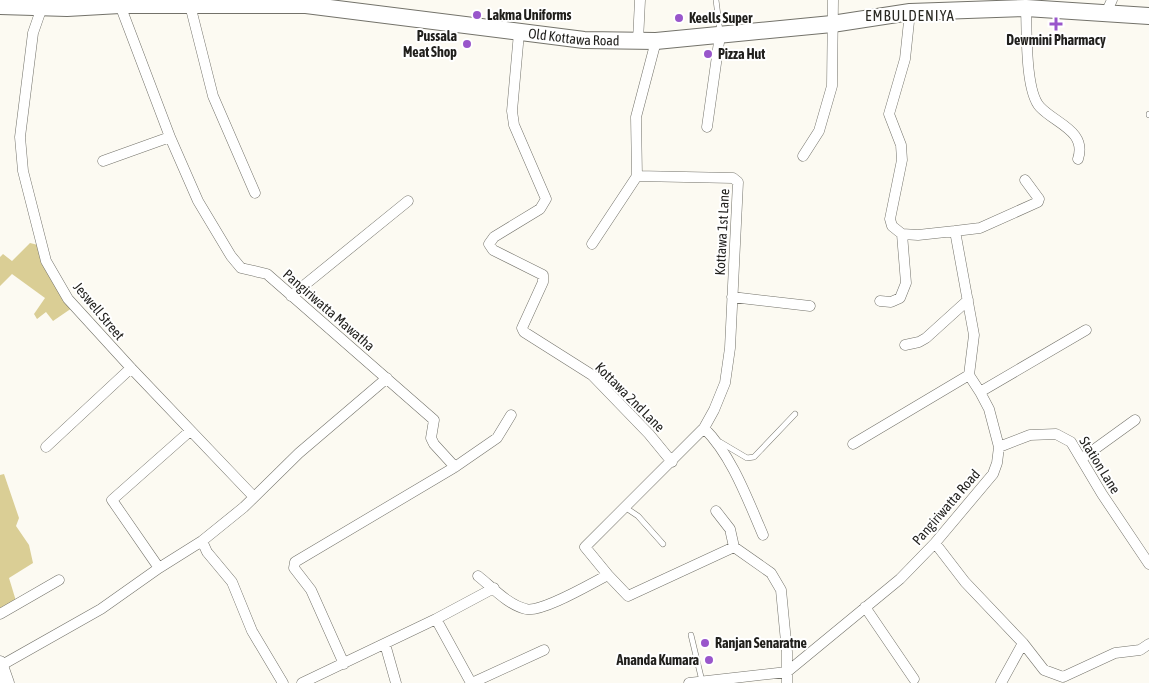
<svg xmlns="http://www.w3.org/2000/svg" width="1149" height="683" viewBox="0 0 1149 683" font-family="'Asap Condensed',sans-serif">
  <rect width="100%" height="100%" fill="#fcfaf2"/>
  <path fill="#dace95" d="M30,243L38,245L72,308L53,321L46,312L37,319L34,314L45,298L12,274L0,286V257L3,254L12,261Z
    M4,474L19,518L16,526L29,545L33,563L9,578L16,601L0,609V475Z"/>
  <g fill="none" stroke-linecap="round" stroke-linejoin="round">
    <defs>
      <path id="lane" d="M716,0L720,32
        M1149,115V114
        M720,442L747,458L754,457L795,414
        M626,508L638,516L663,544
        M691,635L702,681"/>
      <path id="street" d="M120,5L170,137L198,201L231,256L241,268L267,274L434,420L431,438L434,444L455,467
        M190,5L213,96L255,193
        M42,7L33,33L20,137L23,171L46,261L68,299L131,368L254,497
        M1026,8C1027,31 1025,91 1040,107C1056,124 1087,131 1078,159
        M1106,13L1112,0
        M519,33L512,111L514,125L546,199L540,209L494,237L489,244L493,250L543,275V282L522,328L524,332L592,375L649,434L672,462
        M638,41L640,0
        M707,127L720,35
        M803,156L819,131L832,86L833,0
        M103,161L170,137
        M637,176L636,117L656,41
        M955,231L980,228L1038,202L1039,199L1025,180
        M902,234L892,226L890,219L902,160L901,145L889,114L905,59L910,12
        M592,244L637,176
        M291,296L408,201
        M732,297L810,306
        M880,301L891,302L900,298L906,283L902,234
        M905,345L919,342L926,338L968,300
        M980,392L1086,330
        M704,428C732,456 747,498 763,535
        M853,444L969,375
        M46,447L131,368
        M999,447L1030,435L1056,434L1071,442L1102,494L1149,564
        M1081,459L1135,420
        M202,541L207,552L232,582L252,631L283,683
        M935,543L965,582L1023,643L1044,670L1063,677L1115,653L1140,650L1149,644
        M159,568L112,500L190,431
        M608,575L585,547L704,428L714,410L725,383L730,348L738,182L733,178L637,176
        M478,576C492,587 508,605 526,609C542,613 592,583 608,575L628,596L734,547
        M865,607L914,679
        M0,614L59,580
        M436,619L470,681L474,682L544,650
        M385,644L396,683
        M344,664L311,590L294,568L295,562L455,467L497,438L511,415
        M2,665L101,609L159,568L202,541L244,507L299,453L387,378
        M302,683L436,619L494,588
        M689,683L787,672V652L781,590L771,573L734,547L730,529L716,511
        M787,683V672L900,579L935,543L993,474L997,463L999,447L989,409L980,392L969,375L974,335L955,231L918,235L902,234
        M1001,683L1023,643"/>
      <path id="secondary" d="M0,663L7,683"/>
      <g id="primary">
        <path id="s1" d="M0,6L67,8L120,5H306L584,40L656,41L832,24L910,12L1026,8L1149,16"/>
      </g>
    </defs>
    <use href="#lane" stroke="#73726a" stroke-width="6"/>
    <use href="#street" stroke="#73726a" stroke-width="11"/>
    <use href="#secondary" stroke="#73726a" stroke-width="15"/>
    <use href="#primary" stroke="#73726a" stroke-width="18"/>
    <use href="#lane" stroke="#fff" stroke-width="5"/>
    <use href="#street" stroke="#fff" stroke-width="10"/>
    <use href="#secondary" stroke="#fff" stroke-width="14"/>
    <use href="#primary" stroke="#fff" stroke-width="16"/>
  </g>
  <g fill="#9956cb" stroke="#fff" stroke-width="2">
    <circle cx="477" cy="15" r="5"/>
    <circle cx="679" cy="18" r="5"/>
    <path d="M1053.5 16.5h5v5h5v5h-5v5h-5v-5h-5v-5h5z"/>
    <circle cx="467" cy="44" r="5"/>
    <circle cx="708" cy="54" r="5"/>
    <circle cx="705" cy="643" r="5"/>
    <circle cx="709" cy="660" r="5"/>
  </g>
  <g text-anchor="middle" stroke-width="4" stroke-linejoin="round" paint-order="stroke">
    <g font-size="14" font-weight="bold" fill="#201f1c" stroke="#fff" text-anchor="start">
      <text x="487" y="20">Lakma Uniforms</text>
      <text x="689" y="23">Keells Super</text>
      <text x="457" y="41" text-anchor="end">Pussala<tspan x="457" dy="16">Meat Shop</tspan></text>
      <text x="1056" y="45" text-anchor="middle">Dewmini Pharmacy</text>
      <text x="718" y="59">Pizza Hut</text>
      <text x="715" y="648">Ranjan Senaratne</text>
      <text x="699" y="665" text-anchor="end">Ananda Kumara</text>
    </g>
    <g font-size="14" fill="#201f1c" stroke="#fff">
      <text dy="5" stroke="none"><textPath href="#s1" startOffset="576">Old Kottawa Road</textPath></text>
      <text transform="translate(722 232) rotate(-87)" y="5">Kottawa 1st Lane</text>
      <text transform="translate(329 310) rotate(41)" y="5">Pangiriwatta Mawatha</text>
      <text transform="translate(99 311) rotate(50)" y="5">Jeswell Street</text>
      <text transform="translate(630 397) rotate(45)" y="5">Kottawa 2nd Lane</text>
      <text transform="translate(1100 465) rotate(58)" y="5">Station Lane</text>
      <text transform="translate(946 507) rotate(-49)" y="5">Pangiriwatta Road</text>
    </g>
    <g font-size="15" letter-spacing="1" fill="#2b2a24" stroke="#fff">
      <text x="910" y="21">EMBULDENIYA</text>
    </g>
  </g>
</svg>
